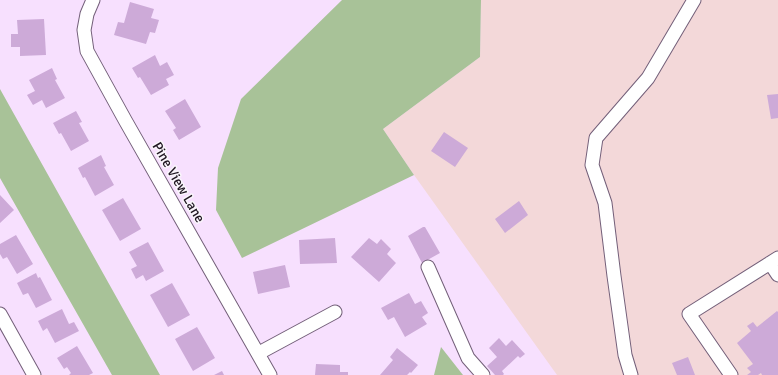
<svg xmlns="http://www.w3.org/2000/svg" width="778" height="375" viewBox="0 0 778 375" font-family="Signika,sans-serif">
  <rect width="100%" height="100%" fill="#f7e0fe"/>
  <path fill="#f3d8d9" d="M481,0H778V375H557L414,175L383,129L480,57Z"/>
  <path fill="#a8c298" d="M342,0H481L480,57L383,129L414,175L242,258L216,210L218,168L241,99Z
    M0,89L160,375H112L0,178Z
    M441,347L463,375H434Z"/>
  <path fill="#cdaad8" d="M130,2L154,9L151,18L159,20L155,33L150,32L146,44L114,35L118,22L124,23Z
    M44,19L46,55L20,56V47H11V34H18L17,20Z
    M155,55L160,66L167,62L174,75L166,79L169,85L151,95L140,77L138,78L132,68Z
    M52,68L57,79L55,80L65,98L46,108L42,100L33,105L27,95L35,91L29,80Z
    M778,94V118L771,119L767,95Z
    M185,99L201,127L179,140L173,130L176,128L165,111Z
    M76,111L82,122L79,123L89,141L71,151L61,133L59,134L53,123Z
    M444,132L468,148L455,167L431,151Z
    M101,155L106,166L104,167L114,185L95,196L85,177L83,178L78,168Z
    M0,195L14,210L0,223Z
    M123,198L141,229L120,241L102,210Z
    M519,201L528,215L505,233L495,219Z
    M423,227H425L440,253L422,263L408,236Z
    M16,235L33,264L17,274L7,257L3,259L0,254V244Z
    M335,238L337,263L300,264L299,240Z
    M369,238L377,244L381,239L391,249L387,254L396,263L379,282L351,257Z
    M148,242L164,271L146,281L143,275L136,279L131,269L137,266L129,252Z
    M285,265L290,287L258,294L253,272Z
    M36,273L38,278L40,277L52,300L36,308L28,293L23,295L17,283Z
    M172,283L190,315L168,327L150,295Z
    M409,293L415,304L421,301L428,313L422,317L427,324L405,337L394,317L388,320L381,308Z
    M62,309L69,324L74,322L79,331L55,343L47,328L43,331L38,321Z
    M777,311L778,312V375H762L761,373L758,375H747L751,372L747,368L753,364L737,343L751,331L747,326L753,322L757,327Z
    M197,327L215,358L193,371L175,339Z
    M499,338L506,346L512,340L525,354L520,358L518,356L502,371L504,374L503,375H495L487,366L497,357L489,348Z
    M77,346L93,373L89,375H69L71,373L67,367L64,369L57,358Z
    M397,348L418,365L411,373L410,372L407,375H380L393,360L390,357Z
    M688,357L695,375H677L672,363Z
    M316,364L340,365V372H348V375H315Z
    M222,371L224,375H214Z"/>
  <g fill="none" stroke-linecap="round" stroke-linejoin="round">
    <defs>
      <path id="minor" d="M93,0L87,14L84,30L87,51L125,120L270,375
        M770,263L778,275
        M428,267L468,358L483,375
        M0,314L34,375
        M259,353L335,312
        M631,375L625,355L614,276L605,203L592,165L596,138L648,78L694,0
        M731,375L689,314L778,258"/>
    </defs>
    <use href="#minor" stroke="#735f79" stroke-width="15"/>
    <use href="#minor" stroke="#fff" stroke-width="13"/>
  </g>
  <g text-anchor="middle" stroke-width="3" stroke-linejoin="round" paint-order="stroke">
    <g font-size="14" fill="#201722" stroke="#f9f5fb">
      <text transform="translate(179 182) rotate(60)" y="5">Pine View Lane</text>
    </g>
  </g>
</svg>
